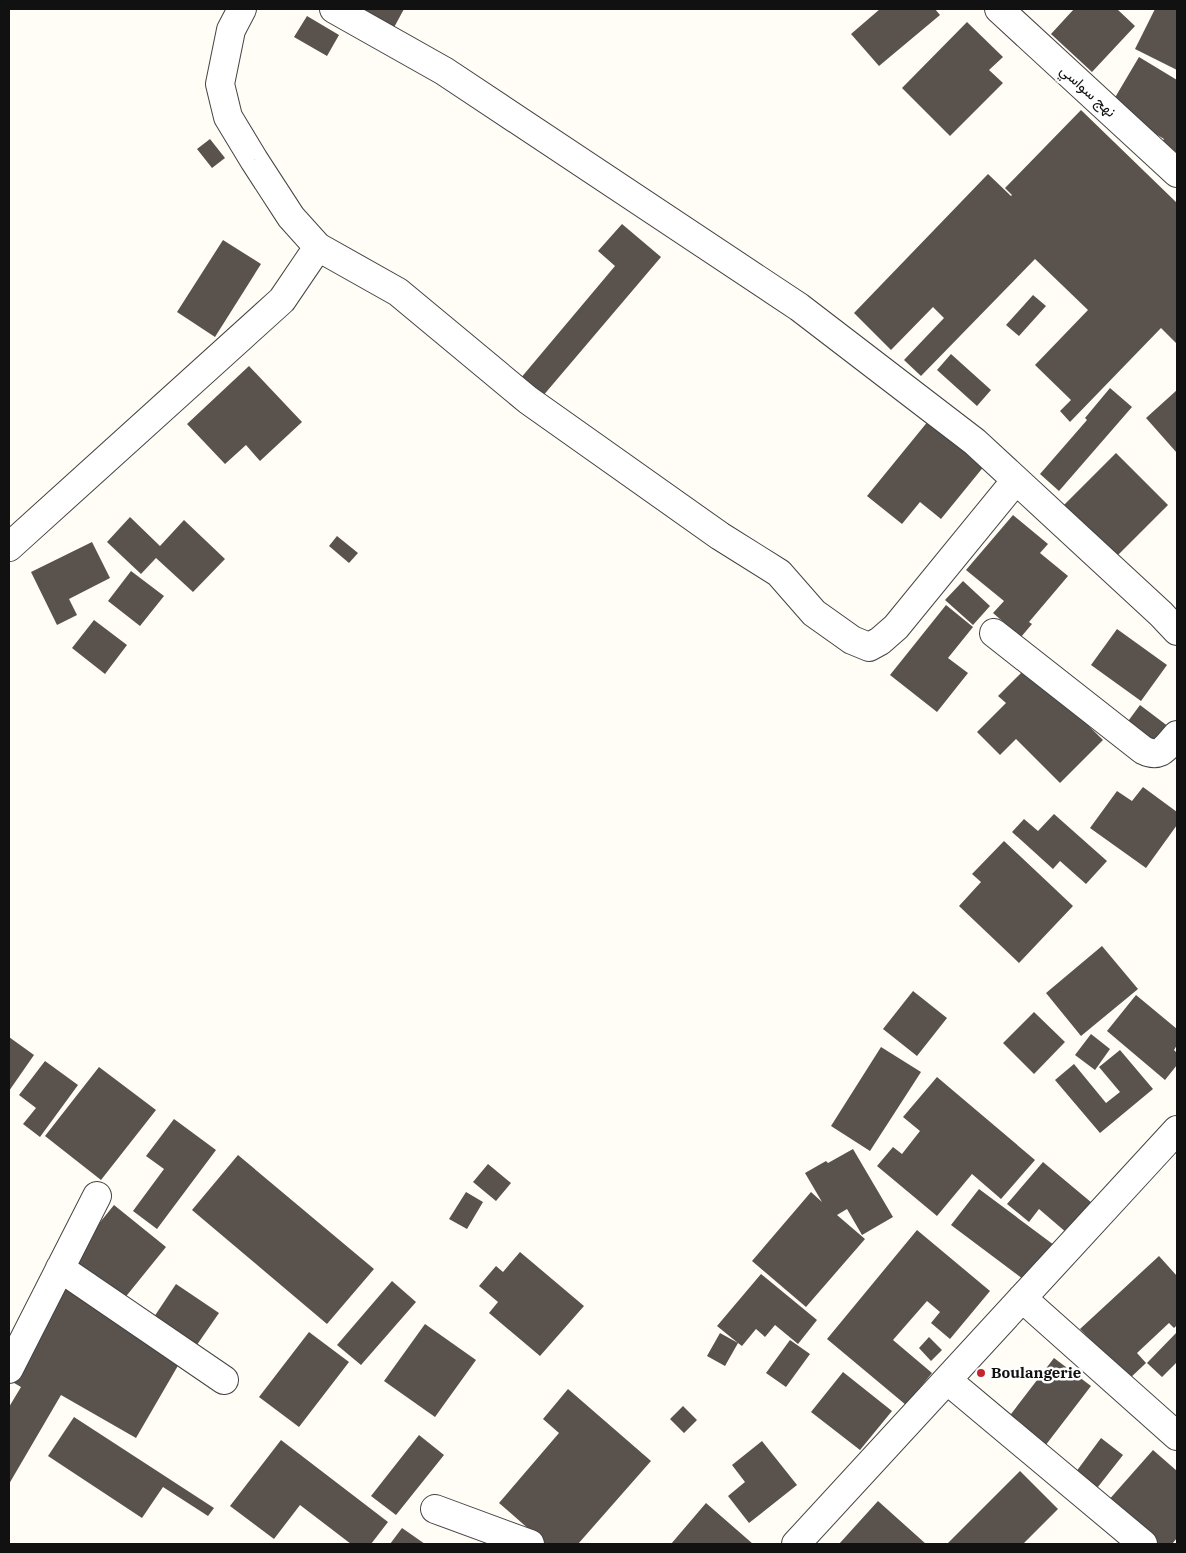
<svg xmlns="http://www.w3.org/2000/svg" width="1186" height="1553" viewBox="0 0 1186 1553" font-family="'IBM Plex Serif',Vazirmatn,serif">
  <rect width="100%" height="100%" fill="#fffdf5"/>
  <path fill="#5a524d" d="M347,9H404L391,33Z
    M880,9H935L940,15L879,66L851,34Z
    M1074,9H1117L1135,26L1092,72L1051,34Z
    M1155,9H1177V70L1135,49Z
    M307,16L339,35L327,56L294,37Z
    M967,22L1003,57L989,70L1003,83L950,136L902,88Z
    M1139,57L1177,80V156L1160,145L1164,139L1110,106Z
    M1081,110L1177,203V344L1161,328L1070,422L1060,411L1071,400L1035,365L1088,310L1035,259L921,376L904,360L944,318L933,307L891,350L854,313L988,174L1011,196L1012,195L1005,188Z
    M210,139L225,158L212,168L197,149Z
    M622,224L661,257L542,397L520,379L615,266L598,251Z
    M223,240L261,264L215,337L177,312Z
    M1033,295L1046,306L1019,336L1006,325Z
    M951,354L991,390L977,406L937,370Z
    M249,366L302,422L260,461L246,445L225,464L187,424Z
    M1110,388L1132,407L1059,491L1040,474L1087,420L1085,418Z
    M1177,390V453L1146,418Z
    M929,420L985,465L941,519L920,502L902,524L867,496Z
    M1116,453L1168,505L1116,557L1064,505Z
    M1013,515L1048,544L1040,553L1068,576L1029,622L1032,624L1021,637L993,613L1004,601L966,570Z
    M130,517L160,546L184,520L225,559L193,592L156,558L141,574L107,542Z
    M337,536L358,553L349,563L329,546Z
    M92,542L110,578L69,599L77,615L57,625L31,572Z
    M131,571L164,596L140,626L108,601Z
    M963,581L990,606L973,625L945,600Z
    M946,605L973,627L948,658L968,673L937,712L890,675Z
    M94,620L127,645L105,674L72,648Z
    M1117,629L1167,665L1141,701L1091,665Z
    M1028,666L1103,740L1060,783L1016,739L1000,755L977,732L1006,703L998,696Z
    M1140,705L1169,727L1156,746L1126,724Z
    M1143,787L1177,812V825L1146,868L1090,828L1117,791L1132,801Z
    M1054,814L1107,861L1086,884L1060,861L1053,869L1012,832L1024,819L1038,831Z
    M1004,841L1073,906L1019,963L959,906L981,882L972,874Z
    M1102,946L1138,989L1081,1036L1046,993Z
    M913,991L947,1018L917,1056L883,1029Z
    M1136,995L1177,1029V1045L1174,1050L1177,1053V1065L1165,1080L1107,1031Z
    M1034,1012L1065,1042L1034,1074L1003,1043Z
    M1091,1034L1110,1049L1095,1070L1075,1055Z
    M9,1037L34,1055L9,1091Z
    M881,1047L921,1072L870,1151L831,1126Z
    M1120,1050L1153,1089L1100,1133L1055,1080L1074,1064L1106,1103L1120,1092L1099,1067Z
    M45,1061L78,1085L40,1137L23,1124L36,1108L19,1095Z
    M99,1067L156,1110L101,1180L45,1136Z
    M937,1077L1035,1160L1001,1199L972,1174L937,1216L877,1166L893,1147L902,1154L920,1131L903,1117Z
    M174,1119L216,1150L157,1229L133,1211L164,1169L146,1156Z
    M853,1149L893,1217L862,1235L847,1209L837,1215L865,1239L806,1307L752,1261L811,1192L822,1202L805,1173L826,1161L828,1163Z
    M238,1155L374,1269L327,1324L192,1210Z
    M1043,1162L1092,1203L1067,1233L1039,1209L1029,1222L1007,1204Z
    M488,1164L511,1183L496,1201L473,1182Z
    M979,1189L1054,1245L1027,1282L951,1225Z
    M466,1192L483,1202L467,1229L449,1219Z
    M114,1205L166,1247L119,1305L67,1263Z
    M917,1230L990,1291L950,1339L931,1323L940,1312L927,1301L893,1340L932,1373L906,1405L827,1339Z
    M520,1252L584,1306L540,1356L489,1313L498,1302L479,1286L496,1266L503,1272Z
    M1159,1256L1177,1276V1325L1174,1328L1169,1323L1137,1353L1146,1363L1128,1380L1080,1329Z
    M761,1274L817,1320L798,1344L775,1325L765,1337L756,1329L742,1346L738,1343L725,1366L707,1356L720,1333L738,1343L717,1326Z
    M392,1281L416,1302L361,1365L337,1345Z
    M176,1284L219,1313L192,1352L150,1323Z
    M59,1285L183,1357L136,1438L61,1395L9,1484V1407L21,1387L9,1380Z
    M425,1324L476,1360L435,1417L384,1381Z
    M309,1332L349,1362L299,1427L259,1397Z
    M1177,1332V1362L1162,1377L1147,1363Z
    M929,1337L942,1350L931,1361L919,1348Z
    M790,1340L810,1354L786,1387L766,1373Z
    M1054,1358L1091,1386L1045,1446L1008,1418Z
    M843,1372L892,1411L860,1450L811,1412Z
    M568,1389L651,1461L578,1544H546L499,1503L559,1433L543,1419Z
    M683,1406L697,1420L684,1433L670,1419Z
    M74,1417L214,1508L208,1516L163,1487L142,1518L48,1456Z
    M419,1435L444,1455L396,1515L371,1496Z
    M1101,1438L1123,1455L1094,1492L1073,1476Z
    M281,1440L388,1522L371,1544H351L300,1505L274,1539L230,1506Z
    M762,1441L797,1485L749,1523L728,1496L745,1482L732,1465Z
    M1153,1450L1177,1471V1538L1172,1544H1157L1107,1502Z
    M1020,1471L1058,1509L1023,1544H947Z
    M878,1501L926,1544H839Z
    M706,1503L753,1544H671Z
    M402,1528L425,1544H390Z"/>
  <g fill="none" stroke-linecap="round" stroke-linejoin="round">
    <defs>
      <path id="minor" d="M334,9L444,71L799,307L975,442L1161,614L1177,631
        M999,9L1177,173
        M318,247L398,292L528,400L720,536L779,573L814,613L852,640L869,647L880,641L896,627L1016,480
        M9,547L282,300L318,247L291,217L254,160L228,117L220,84L231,30L242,9
        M994,633L1143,750C1161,759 1166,747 1177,735
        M60,1268L224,1380
        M1022,1298L1177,1436
        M9,1369L97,1196
        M947,1380L1143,1544
        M435,1509L530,1544
        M796,1544L1177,1130"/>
    </defs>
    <use href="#minor" stroke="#444" stroke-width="30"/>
    <use href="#minor" stroke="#fff" stroke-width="28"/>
  </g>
  <circle fill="#c4262e" stroke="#fff" stroke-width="2" cx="981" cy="1373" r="5"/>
  <g text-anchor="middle" stroke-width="5" stroke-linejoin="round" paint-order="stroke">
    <g font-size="15" fill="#111" stroke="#fff">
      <text transform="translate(1088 91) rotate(42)" y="5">نهج سواسي</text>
    </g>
    <g font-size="15" font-weight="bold" fill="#111" stroke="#fff" text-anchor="start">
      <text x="991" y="1378">Boulangerie</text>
    </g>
  </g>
  <rect width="1186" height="1553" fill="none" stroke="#111111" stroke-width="20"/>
</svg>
